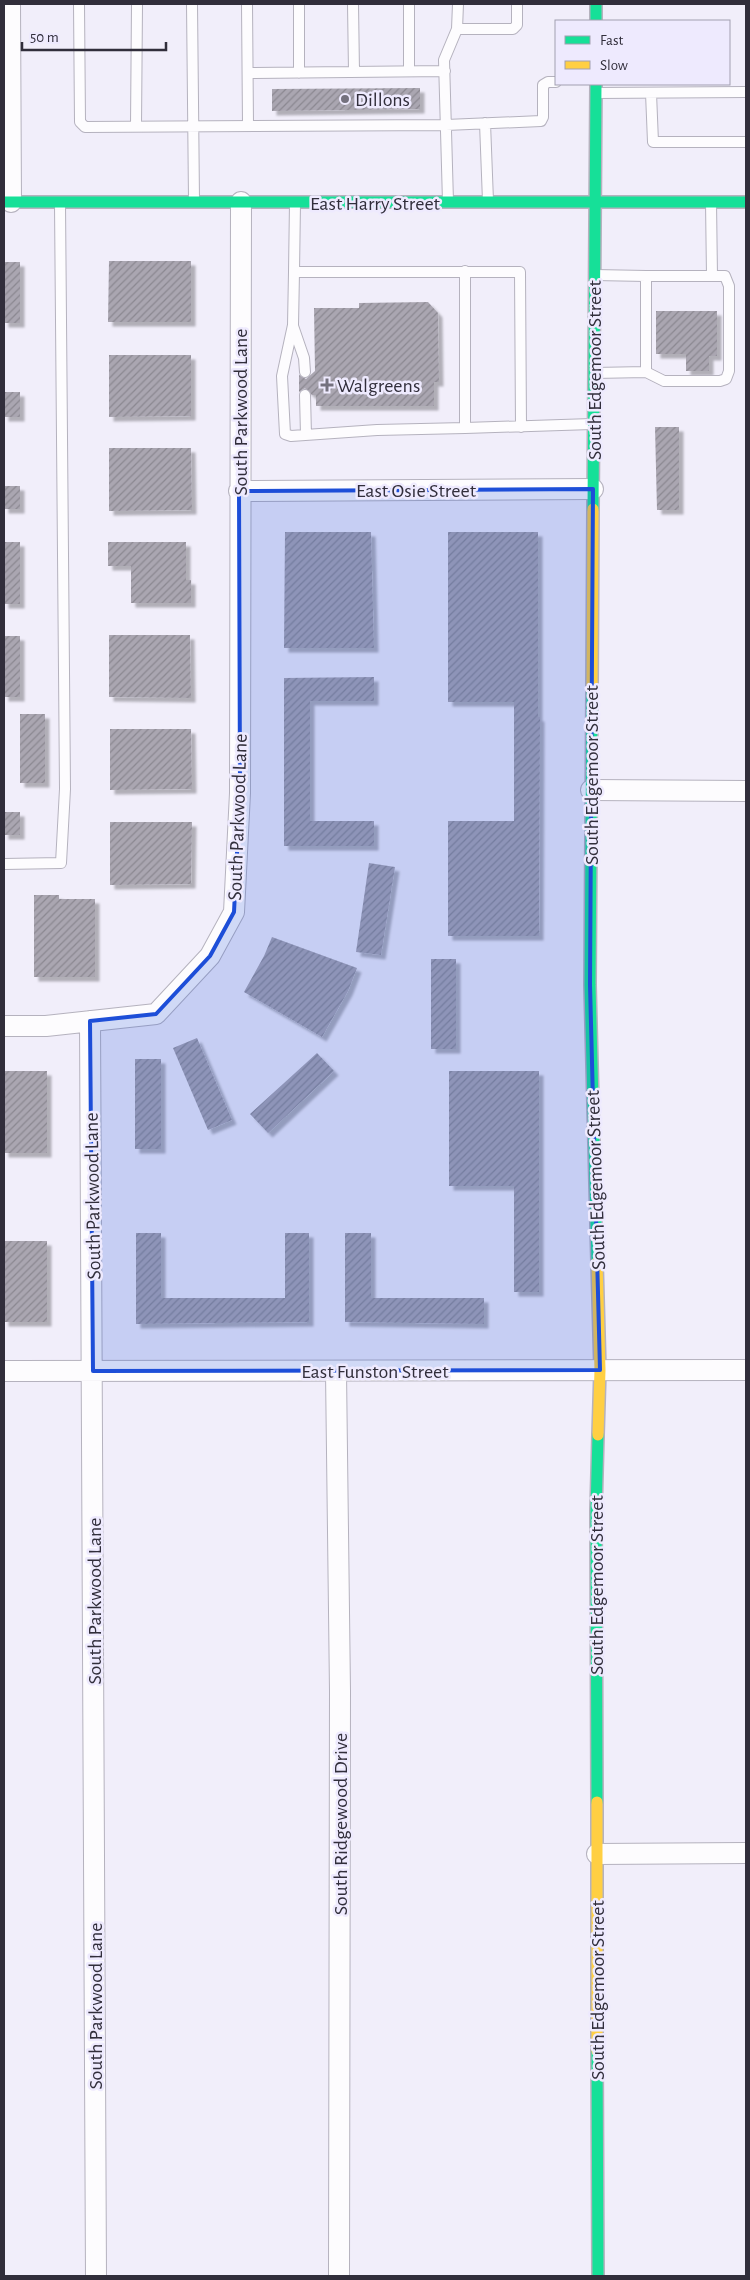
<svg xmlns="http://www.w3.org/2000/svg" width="750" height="2280" viewBox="0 0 750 2280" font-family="'Alegreya Sans',sans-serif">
  <defs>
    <pattern id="building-hatch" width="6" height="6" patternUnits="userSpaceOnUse" patternTransform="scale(1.25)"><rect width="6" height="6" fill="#aaa6b1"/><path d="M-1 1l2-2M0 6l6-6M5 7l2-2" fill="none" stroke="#8b8891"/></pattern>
    <filter id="shadow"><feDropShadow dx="4.5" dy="4.5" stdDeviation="1" flood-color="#0004"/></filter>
  </defs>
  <rect width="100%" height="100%" fill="#f1eefa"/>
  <path fill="url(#building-hatch)" filter="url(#shadow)" d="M420,88V109L272,111V89Z
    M109,261H191V322H108Z
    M4,262H20V323H4Z
    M428,302L438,313L439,382H434V406H316V395H312L305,388L299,392V375L306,379L315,371L314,308H359V303Z
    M656,311H717V356H709V371H686V354H656Z
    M109,355H191V416L109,417Z
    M4,392H20V417H4Z
    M655,427H679V510H657Z
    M109,448H191L192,510L109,511Z
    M4,486H20V509H4Z
    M285,532H371L374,648H284Z
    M448,532H538V717H540L539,936H448V821H514V702H448Z
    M4,542H20V604H4Z
    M108,542H186V580H191V603H131V566H108Z
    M109,635H190L191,698L109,697Z
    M4,636H20V697H4Z
    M374,677V701H310V821H374V846H284V678Z
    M20,714H45V783H20Z
    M110,729H191L192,789L110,790Z
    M4,812H20V835H4Z
    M110,822H192L191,884L110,885Z
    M369,863L395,867L381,955L356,952Z
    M34,895H59V899H95V977H34Z
    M272,937L357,968L348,991L322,1037L244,992L264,956Z
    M431,959H456V1049H431Z
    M197,1038L232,1120L208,1130L173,1048Z
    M317,1053L334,1071L268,1133L250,1114Z
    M135,1059H161V1149H135Z
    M4,1071H47V1153H4Z
    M449,1071H539V1292H514V1186H449Z
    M136,1233H161V1298H285V1233H309V1322L136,1324Z
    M345,1233H371V1298H484V1324L345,1322Z
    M4,1241H47V1322H4Z"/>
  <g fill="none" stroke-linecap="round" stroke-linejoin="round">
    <defs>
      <path id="lane" d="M79,4L80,122L85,127L446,125L541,121L543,117V85L548,82H556
        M192,4L194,200
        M247,4L248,125
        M299,4V73
        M353,4L354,72
        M409,4V71
        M457,29H513L517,25V4
        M248,73L445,71
        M597,93L746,92
        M651,93L653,142H746
        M485,123L488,201
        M136,126L137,4
        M448,202L444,60L457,29L458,4
        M295,203L294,272H520L521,427
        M465,271V428L592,424
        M294,272L293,325L282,376L285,434L291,436L377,430L465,428
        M646,276H712
        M293,326L304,358L305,372
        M646,372L664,381H720L726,379L729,371V286L725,276H712L711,202
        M594,373L646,372V276L595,275
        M305,395L306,435
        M4,864L61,863L65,789L60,204"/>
      <path id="street" d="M10,4L11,202
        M239,491L593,489
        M591,790L746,791
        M90,1021L96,2276
        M4,1026H46L156,1014L210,956L234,912L240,793L241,202
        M4,1371L746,1370
        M336,1372L340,1691L339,2276
        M597,1854L746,1853"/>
      <path id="fast" d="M596,4V21
        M4,202H746
        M593,509L596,84
        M592,691L590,985L597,1262
        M597,1802L596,1511L598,1435
        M597,2051L598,2276"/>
      <path id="slow" d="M592,691L593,509
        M597,1262L600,1370L598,1435
        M597,1802V2051"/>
    </defs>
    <use href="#lane" stroke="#b5b2be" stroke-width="12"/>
    <use href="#street" stroke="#b5b2be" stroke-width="22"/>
    <use href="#fast" stroke="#b5b2be" stroke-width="14"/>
    <use href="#slow" stroke="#b5b2be" stroke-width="14"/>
    <use href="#lane" stroke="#fdfcfe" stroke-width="10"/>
    <use href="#street" stroke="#fdfcfe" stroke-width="20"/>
    <use href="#fast" stroke="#16e098" stroke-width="11"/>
    <use href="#slow" stroke="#ffcf43" stroke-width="11"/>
  </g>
  <path fill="#1d4ed8" fill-opacity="0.2" stroke="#1d4ed8" stroke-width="4" stroke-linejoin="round" d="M593,489L590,985L600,1370L93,1371L90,1021L156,1014L210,956L234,912L240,793L239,491Z"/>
  <g fill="#74717e" stroke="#eeeafe" stroke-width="2">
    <circle cx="345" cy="99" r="5"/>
    <path d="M324.5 377.5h5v5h5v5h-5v5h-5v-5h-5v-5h5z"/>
  </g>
  <g text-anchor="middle" stroke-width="5" stroke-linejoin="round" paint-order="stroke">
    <g font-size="20" fill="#312e3b" stroke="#eeeafe" text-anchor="start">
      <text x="355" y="106">Dillons</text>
      <text x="337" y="392">Walgreens</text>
    </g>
    <g font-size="20" fill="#312e3b" stroke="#eeeafe">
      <text x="375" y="210">East Harry Street</text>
      <text transform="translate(594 370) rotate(-90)" y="7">South Edgemoor Street</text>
      <text transform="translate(240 412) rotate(-90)" y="7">South Parkwood Lane</text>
      <text x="416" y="497">East Osie Street</text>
      <text transform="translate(591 775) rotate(-90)" y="7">South Edgemoor Street</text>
      <text transform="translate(237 817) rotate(-88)" y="7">South Parkwood Lane</text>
      <text transform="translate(595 1180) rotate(-92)" y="7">South Edgemoor Street</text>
      <text transform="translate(92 1196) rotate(-91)" y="7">South Parkwood Lane</text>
      <text x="375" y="1378">East Funston Street</text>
      <text transform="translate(596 1585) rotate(-90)" y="7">South Edgemoor Street</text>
      <text transform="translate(94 1601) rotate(-90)" y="7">South Parkwood Lane</text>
      <text transform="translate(340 1824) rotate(-90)" y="7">South Ridgewood Drive</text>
      <text transform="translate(597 1990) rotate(-90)" y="7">South Edgemoor Street</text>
      <text transform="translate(95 2006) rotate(-90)" y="7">South Parkwood Lane</text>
    </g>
  </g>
  <rect width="750" height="2280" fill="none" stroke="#312e3b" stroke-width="10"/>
  <rect x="555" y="20" width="175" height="65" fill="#eeeafe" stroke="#a29fb0"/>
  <rect x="565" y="36" width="25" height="8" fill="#16e098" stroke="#a29fb0"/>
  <text x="600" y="45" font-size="15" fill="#312e3b">Fast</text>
  <rect x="565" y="61" width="25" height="8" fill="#ffcf43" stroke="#a29fb0"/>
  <text x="600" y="70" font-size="15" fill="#312e3b">Slow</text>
  <path d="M22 42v8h144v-8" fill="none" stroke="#312e3b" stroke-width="2.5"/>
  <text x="30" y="42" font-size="15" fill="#312e3b" stroke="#eeeafe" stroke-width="4" paint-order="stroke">50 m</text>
</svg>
